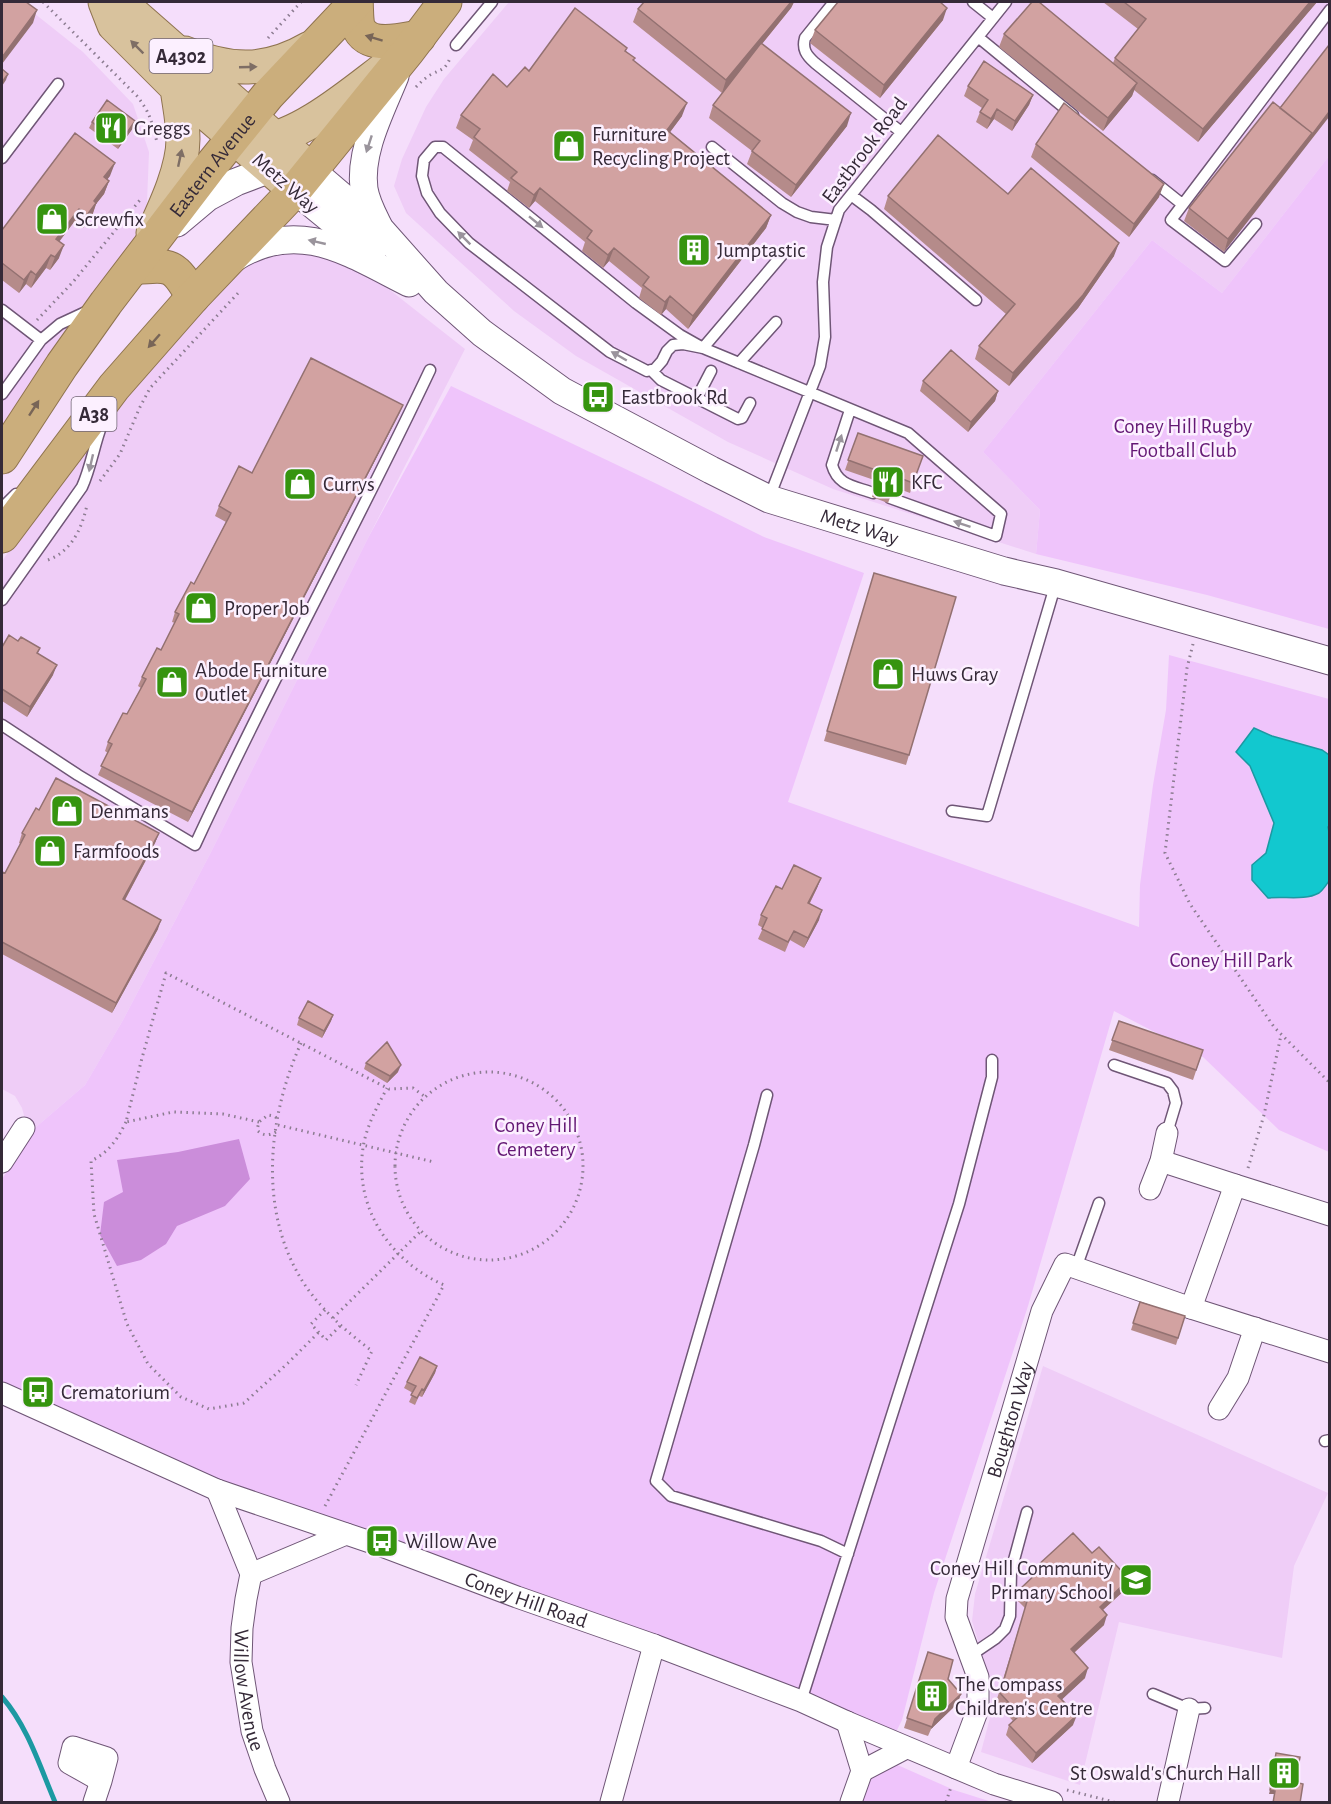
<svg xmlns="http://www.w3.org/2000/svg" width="1331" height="1804" viewBox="0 0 1331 1804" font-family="'Alegreya Sans',sans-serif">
  <rect width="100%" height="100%" fill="#f5defb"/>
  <path fill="#efcdf7" d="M2,2H20L83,52L133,104L149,152L145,252L2,457Z
    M509,2H1329V156L1222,293L1152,240L983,452L1040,510L1036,554L833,489L728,442L576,356L514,311L406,213L394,186L402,159L426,107L444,79Z
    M273,250L330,255L381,283L465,349L368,538L211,852L123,1020L85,1085L36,1127L25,1119L22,1108L15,1096L2,1089V561L79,455L140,382L243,265Z
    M1043,1366L1328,1493L1294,1566L1282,1658L1119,1622L1080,1785L981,1752L991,1714L990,1681L972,1621L975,1594Z"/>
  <path fill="#efc4fb" d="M1329,156V629L1207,595L1036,554L1040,510L983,452L1152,240L1222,293Z
    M451,386L657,484L764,537L864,573L788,802L1139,927L1140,885L1153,785L1166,710L1169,655L1329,699V1152L1279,1130L1203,1057L1114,1011L1028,1306L934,1593L902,1720L894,1736L663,1637L196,1472L2,1381V1179L36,1127L85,1085L123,1020L211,852L368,538Z
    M893,1763L954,1790L992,1802H855L865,1774Z"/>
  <path fill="#cb8dda" d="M239,1139L250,1179L225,1206L177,1226L166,1244L141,1260L117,1266L100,1235L104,1202L123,1192L117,1160L178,1152Z"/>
  <path fill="#12c8cf" stroke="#1c99a2" stroke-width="1.5" d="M1254,728L1272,736L1322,750L1329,755L1330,825L1328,827L1330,837L1329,881C1326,885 1323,890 1319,893C1304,901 1285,896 1268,898L1252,880V865L1266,853L1274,823L1250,766L1236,752Z"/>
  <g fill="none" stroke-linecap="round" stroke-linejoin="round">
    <path stroke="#1c99a2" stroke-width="5" d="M2,1697C28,1727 40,1767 55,1802"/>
    <defs>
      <path id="service" d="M834,2L805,38C802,49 806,55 815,63L901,132
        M973,2L993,18
        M978,37L1073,115
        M456,45L492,2
        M712,147L782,203L797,212L811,217L836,220
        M2,158L58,84
        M1152,180L1182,204
        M851,195L871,210L976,300
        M1256,224L1225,261L1171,220L1330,10
        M2,310L41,340
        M703,348L683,344L673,345L667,351L662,361L655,369L647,371L610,352L469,243L440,213L427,193L422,176L424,160L435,147H443L636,303L680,335L703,348L908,433L1001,514L996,536L890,498
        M703,348L782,255
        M739,363L776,322
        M651,370L661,380L738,419L742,418L750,403
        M2,394L41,340L60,324L88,311
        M697,398L711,371
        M850,410L832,465C838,486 854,486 873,493
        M769,498L820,366L825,337L823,282L827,247L839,210L1006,2
        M2,508L16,494
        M2,600L82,487C91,467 94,445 102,424
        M2,725L78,775L195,845C269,684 355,529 430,370
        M952,811L987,816L1056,583
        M1114,1065L1167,1083L1173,1091L1176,1103L1167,1133
        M767,1095L754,1145L656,1481L671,1496L821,1541L848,1554
        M1076,1268L1099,1203
        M1325,1441L1330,1440
        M971,1655L996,1638L1005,1629L1010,1616L1011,1571L1027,1512
        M1153,1694L1189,1709L1205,1708
        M801,1701L959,1204L992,1077V1060"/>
      <g id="minor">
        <path d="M1161,1161L1235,1185"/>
        <path d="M2,1162L24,1128"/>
        <path d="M1150,1189L1161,1161L1167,1133"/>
        <path d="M1191,1308L1235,1185L1330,1215"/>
        <path id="s1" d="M2,1393L217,1490L379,1545L517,1597L654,1645L801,1701L847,1722L994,1784L1052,1802"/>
        <path d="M1219,1409L1238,1378L1255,1328"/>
        <path id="s2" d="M217,1490L251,1574L246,1599L242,1628L241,1662L252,1731L265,1769L279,1802"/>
        <path d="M251,1574L346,1534"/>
        <path d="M847,1722L862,1771L851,1802"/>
        <path id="s3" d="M956,1768L978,1709V1677L956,1617L957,1599L1042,1311L1065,1264L1191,1308L1330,1352"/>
        <path d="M862,1771L906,1748"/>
        <path d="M94,1802L101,1781L107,1758L73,1747L69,1763L101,1781"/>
        <path d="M611,1802L654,1645"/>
        <path d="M1168,1802L1189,1709"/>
      </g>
      <g id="tertiary">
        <path d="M295,190L372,253"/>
        <path id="s4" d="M177,223L208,197L236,182L270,169L288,166L311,170L380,229L436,292L482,333L562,391L711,470L769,499L1004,571L1056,583L1330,661"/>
        <path d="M378,225C372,213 366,202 364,189C359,151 381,111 395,76"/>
        <path d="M234,258C299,217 349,253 409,283"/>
      </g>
      <path id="primary" d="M105,2L114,25L177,88L295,190
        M120,7L131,12L311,170
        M185,53C230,72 267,73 310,48
        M257,140C296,142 357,89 388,66
        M153,233C165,207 183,169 183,139C183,122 179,104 177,88"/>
      <g id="trunk">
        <path d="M356,2C357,9 356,18 358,26C366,50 401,40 419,37"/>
        <path d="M134,268C171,264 174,264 193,297"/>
        <path id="s5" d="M2,457L62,365L106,303L209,168L268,95L356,2"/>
        <path d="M2,536L114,387L193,297L295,190L408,51L445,2"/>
      </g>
    </defs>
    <use href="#service" stroke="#6f5676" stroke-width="13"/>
    <use href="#minor" stroke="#6f5676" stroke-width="23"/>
    <use href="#tertiary" stroke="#6f5676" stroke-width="29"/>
    <use href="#primary" stroke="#8e734f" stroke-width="35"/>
    <use href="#trunk" stroke="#8e734f" stroke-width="35"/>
    <path stroke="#8c7c91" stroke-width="3" stroke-dasharray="1.5 4.5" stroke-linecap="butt" d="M43,2L137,96C151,114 151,121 157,142
      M268,38L301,2
      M416,87C421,82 426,77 432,74C442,69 446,69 450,58
      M37,320L73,282L140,200
      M100,481L120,454L139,409L150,388L240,291
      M48,560C72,551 82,528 87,505
      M1193,644L1187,668L1165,853L1190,904L1274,1027L1330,1083
      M301,1043C270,1112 259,1199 295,1268C312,1302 342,1328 372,1351L356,1385
      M395 1166a94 94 0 1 1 188 0a94 94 0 1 1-188 0Z
      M126,1122C117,1140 109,1152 91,1161L94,1214L127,1324L148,1364L181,1397L209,1409L244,1403L288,1363L319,1332
      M259,1122L223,1114L173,1112L126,1122L142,1058L166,973L389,1089L413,1088L424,1096
      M278,1125L434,1162
      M276,1132C268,1136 263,1136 257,1130L259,1122L268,1115L274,1116L278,1119
      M1248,1168L1264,1115L1281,1035
      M325,1310L311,1324L326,1340L340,1326
      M333,1318L421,1231
      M325,1506L444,1285C390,1261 354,1208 363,1148C366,1127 377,1107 387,1088
      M1067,1790L1114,1802
      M946,1802L951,1787"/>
    <use href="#service" stroke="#fff" stroke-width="10"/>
    <use href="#minor" stroke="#fff" stroke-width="21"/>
    <use href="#tertiary" stroke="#fff" stroke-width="27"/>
    <use href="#primary" stroke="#d8c29d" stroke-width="33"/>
    <use href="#trunk" stroke="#cbae7c" stroke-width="33"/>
  </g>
  <path fill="#b58b8a" d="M644,2H794L791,8L762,44L847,126L791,197L747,164L752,151L709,118L713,105L722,93L633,22L638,9Z
    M1103,2H1317L1198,142L1134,90L1132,96L1103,131L999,47L1004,34L1113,63L1115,58L1138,29Z
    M943,20L880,98L810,43L815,30Z
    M626,51L634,61L682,116L670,132L771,215L766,228L688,329L666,309L661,315L639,298L642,288L609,261L603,268L582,251L585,242L535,201L529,208L507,191L510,182L469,150L473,140L456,128L461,115L507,87L529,71Z
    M968,86L1033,95L1029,105L1012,131L994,119L987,129L976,122L980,112L982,108L964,96Z
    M1280,108L1224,252L1184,221L1189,208Z
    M92,122L133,128L118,149L89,128Z
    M1036,144L1159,197L1129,237L1031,157Z
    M110,176L107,179L109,181L104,194L96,204L92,216L83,228L74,222L59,242V258L50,270L46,268L31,288L26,284L19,293L2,280V230Z
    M1008,194L1114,256L1078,308L1009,386L975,359L979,346L1006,314L884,209L888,196Z
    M923,381L998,391L995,401L968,432L920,391Z
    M403,405L399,414L188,822L98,775L108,753L105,751L108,742L127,714L141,688L138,686L142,677L161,650L175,623L172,622L175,612L194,584L226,522L215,516L219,506L252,473Z
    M858,433L913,483L910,493L894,487L888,503L872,497L877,481L845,470Z
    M874,573L909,755L906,765L824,741Z
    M18,641L40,648L38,653L53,675L27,717L2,701V647Z
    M39,810L159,833L155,843L125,900L158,929L112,1013L2,954V873H5L21,844L19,843L22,833Z
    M821,878L817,888L810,903L819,920L804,948L790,940L785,952L758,939L763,928L758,925L761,915L782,889Z
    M333,1015L331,1021L322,1038L297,1025L299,1018Z
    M1119,1021L1203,1050L1193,1080L1109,1050Z
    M366,1063L398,1072L387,1083L364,1069Z
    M1140,1302L1185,1316L1176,1345L1131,1330Z
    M437,1366L435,1373L422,1397L419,1396L415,1405L409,1402L413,1393L404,1388L407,1382Z
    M1092,1553L1129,1579L1126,1589L1103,1610L1104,1625L1074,1653L1085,1678L1062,1699L1073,1725L1032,1763L1006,1735L1009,1725L1013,1721L996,1702L1025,1608L1016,1599L1020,1589L1033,1577L1037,1566Z
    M925,1662L948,1679L961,1694L957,1704L931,1729L928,1736L904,1728Z"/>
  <path fill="#937171" d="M791,2H794L791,8L722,93L726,80Z
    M1310,2H1317L1198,142L1203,129Z
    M947,8L943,20L880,98L884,85Z
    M37,10L33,23L2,64V60L3,56Z
    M8,74L6,80L2,86V82Z
    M1137,83L1132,96L1103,131L1108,118Z
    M1033,95L1029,105L1012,131L1015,121Z
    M687,103L682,116L662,143L667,130Z
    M997,109L994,119L987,129L991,119Z
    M1329,112V117L1224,252L1228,239L1312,133Z
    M851,113L847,126L791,197L796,185Z
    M135,121L133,128L118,149L120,143Z
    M115,163L110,176L99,190L104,177Z
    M109,181L104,194L96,204L92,216L83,228L94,201Z
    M1164,184L1159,197L1129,237L1134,224Z
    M540,188L535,201L529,208L534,195Z
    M79,209L74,222L51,252L56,239Z
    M771,215L766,228L688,329L693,316Z
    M1119,243L1114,256L1078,308L1009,386L1013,373Z
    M64,245L59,258L50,270L55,257Z
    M614,248L609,261L603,268L608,255Z
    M51,255L46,268L31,288L36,275Z
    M31,271L26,284L19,293L24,280Z
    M670,296L666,309L661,315L665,302Z
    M998,391L995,401L968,432L971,422Z
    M403,405L399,414L188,822L192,812Z
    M57,665L53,675L27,717L30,707Z
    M159,833L155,843L120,909L123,899Z
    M821,878L817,888L805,912L808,903Z
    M822,910L819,920L804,948L808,938Z
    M161,920L158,929L112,1013L116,1003Z
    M333,1015L331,1021L322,1038L324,1031Z
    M401,1065L398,1072L387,1083L390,1076Z
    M437,1366L435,1373L422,1397L424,1390Z
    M1129,1579L1126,1589L1096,1616L1100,1607Z
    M1107,1615L1104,1625L1067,1659L1071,1649Z
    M1088,1668L1085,1678L1055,1706L1058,1696Z
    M961,1694L957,1704L931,1729L928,1736L935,1719Z
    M1077,1715L1073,1725L1032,1763L1036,1753Z
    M1270,1790L1275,1791L1274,1794H1269Z"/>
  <path fill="#d2a2a1" stroke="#937171" stroke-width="1.5" d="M2,2H26L37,10L3,56L2,54Z
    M644,2H791L726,80L638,9Z
    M838,2H940L947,8L884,85L815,30Z
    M1032,2H1039L1137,83L1108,118L1004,34Z
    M1124,2H1310L1203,129L1115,58L1146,19Z
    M575,8L627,48L625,51L635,58L633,60L687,103L667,130L771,215L693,316L670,296L665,302L643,285L649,277L614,248L608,255L587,238L592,231L540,188L534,195L511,178L517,172L474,137L480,129L461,115L493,74L507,87L525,67L529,71Z
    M761,43L851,113L796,185L752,151L760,141L713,105Z
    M1329,45V112L1311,136L1312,133L1280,108Z
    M984,61L1033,95L1015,121L997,109L991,119L980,112L988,100L968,86Z
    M2,69L8,74L2,82Z
    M107,100L135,121L120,143L92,122Z
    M1273,102L1312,133L1228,239L1189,208Z
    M1064,103L1164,184L1134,224L1036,144Z
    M75,133L115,163L104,177L109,181L94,201L96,203L87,215L79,209L56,239L64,245L55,257L51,255L36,275L31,271L24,280L2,263V230Z
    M938,135L1008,194L1031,168L1119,243L1083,295L1013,373L979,346L1015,304L888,196Z
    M951,350L998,391L971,422L923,381Z
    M311,358L403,405L192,812L101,766L112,744L108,742L123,713L127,714L146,679L142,677L157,648L161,650L179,614L175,612L191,582L194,584L231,513L219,506L239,466L252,473Z
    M858,433L923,456L913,483L897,477L892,493L875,487L881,472L848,460Z
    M874,573L956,597L909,755L827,731Z
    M9,635L18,641L21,637L40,648L37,653L57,665L30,707L2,689V647Z
    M56,778L159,833L123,899L161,920L116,1003L2,942V872L5,873L25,835L22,833L36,808L39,810Z
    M794,865L821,878L808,903L822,910L808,938L794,931L788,942L762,929L767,918L761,915L776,886L782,889Z
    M308,1001L333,1015L324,1031L299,1018Z
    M1119,1021L1203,1050L1196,1070L1112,1040Z
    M387,1042L401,1065L390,1076L366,1063Z
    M1140,1302L1185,1316L1178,1338L1133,1323Z
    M420,1357L437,1366L424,1390L422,1389L417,1398L411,1395L416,1386L407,1382Z
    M1073,1533L1092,1553L1099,1547L1129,1579L1100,1607L1107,1615L1071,1649L1088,1668L1058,1696L1077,1715L1036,1753L1009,1725L1020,1715L1000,1693L1028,1598L1020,1589L1040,1570L1037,1566Z
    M928,1652L953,1660L948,1679L961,1694L935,1719L932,1727L907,1718Z
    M1276,1753L1300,1757L1295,1782L1303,1784L1300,1803H1273L1275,1791L1270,1790Z"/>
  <defs><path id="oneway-solid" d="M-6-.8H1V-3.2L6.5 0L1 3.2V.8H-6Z" transform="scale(1.5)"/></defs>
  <g fill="#786557">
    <use href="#oneway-solid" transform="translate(374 38) rotate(-163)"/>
    <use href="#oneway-solid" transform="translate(154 341) rotate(131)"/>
    <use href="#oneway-solid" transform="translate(34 408) rotate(-57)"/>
  </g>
  <g fill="#7e6e65">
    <use href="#oneway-solid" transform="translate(137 47) rotate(-135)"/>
    <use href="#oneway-solid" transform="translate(248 67) rotate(-2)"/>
    <use href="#oneway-solid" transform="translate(180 158) rotate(-78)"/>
  </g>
  <g fill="#9a949c">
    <use href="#oneway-solid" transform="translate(369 144) rotate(108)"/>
    <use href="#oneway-solid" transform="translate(536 222) rotate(39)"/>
    <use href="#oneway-solid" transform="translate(464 238) rotate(-135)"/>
    <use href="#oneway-solid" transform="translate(317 242) rotate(-167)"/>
    <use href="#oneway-solid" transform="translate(619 356) rotate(-150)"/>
    <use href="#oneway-solid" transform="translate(839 443) rotate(-72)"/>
    <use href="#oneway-solid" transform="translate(91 463) rotate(103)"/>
    <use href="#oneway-solid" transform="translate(962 524) rotate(-161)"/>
  </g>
  <defs>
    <symbol id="restaurant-square" viewBox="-11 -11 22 22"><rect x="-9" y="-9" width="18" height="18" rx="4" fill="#36940f" stroke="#fcf0ff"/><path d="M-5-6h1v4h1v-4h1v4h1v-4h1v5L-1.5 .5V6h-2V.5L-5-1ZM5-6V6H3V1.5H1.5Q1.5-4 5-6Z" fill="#fff"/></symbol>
    <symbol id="shop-square" viewBox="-11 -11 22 22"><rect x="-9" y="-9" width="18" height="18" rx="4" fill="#36940f" stroke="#fcf0ff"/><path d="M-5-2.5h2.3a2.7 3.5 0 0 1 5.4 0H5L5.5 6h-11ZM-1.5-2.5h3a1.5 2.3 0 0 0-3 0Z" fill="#fff"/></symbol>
    <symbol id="building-square" viewBox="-11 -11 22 22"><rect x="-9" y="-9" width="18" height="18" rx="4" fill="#36940f" stroke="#fcf0ff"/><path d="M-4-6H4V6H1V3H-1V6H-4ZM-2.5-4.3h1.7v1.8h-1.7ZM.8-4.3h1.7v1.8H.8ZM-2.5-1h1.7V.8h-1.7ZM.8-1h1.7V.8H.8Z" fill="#fff"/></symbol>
    <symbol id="bus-square" viewBox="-11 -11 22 22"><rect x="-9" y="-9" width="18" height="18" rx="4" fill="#36940f" stroke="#fcf0ff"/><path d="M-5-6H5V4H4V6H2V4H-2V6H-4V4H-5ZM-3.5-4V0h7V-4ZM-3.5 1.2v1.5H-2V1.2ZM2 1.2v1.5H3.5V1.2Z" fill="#fff"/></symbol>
    <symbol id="school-square" viewBox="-11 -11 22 22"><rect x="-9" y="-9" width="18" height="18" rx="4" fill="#36940f" stroke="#fcf0ff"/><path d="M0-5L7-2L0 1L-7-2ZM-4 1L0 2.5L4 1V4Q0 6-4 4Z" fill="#fff"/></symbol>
  </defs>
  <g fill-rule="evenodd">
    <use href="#restaurant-square" x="92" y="109" width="38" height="38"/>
    <use href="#shop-square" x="550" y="127" width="38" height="38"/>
    <use href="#shop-square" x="33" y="200" width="38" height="38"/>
    <use href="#building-square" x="675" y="231" width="38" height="38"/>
    <use href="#bus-square" x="579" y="378" width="38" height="38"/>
    <use href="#restaurant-square" x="869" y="463" width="38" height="38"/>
    <use href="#shop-square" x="281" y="465" width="38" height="38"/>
    <use href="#shop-square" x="182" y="589" width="38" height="38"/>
    <use href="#shop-square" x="869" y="655" width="38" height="38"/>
    <use href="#shop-square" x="153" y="663" width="38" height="38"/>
    <use href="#shop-square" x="48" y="792" width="38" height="38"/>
    <use href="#shop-square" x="31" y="832" width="38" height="38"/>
    <use href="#bus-square" x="19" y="1373" width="38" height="38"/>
    <use href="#bus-square" x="363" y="1522" width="38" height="38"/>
    <use href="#school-square" x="1117" y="1561" width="38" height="38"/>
    <use href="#building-square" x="913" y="1677" width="38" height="38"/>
    <use href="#building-square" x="1265" y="1754" width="38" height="38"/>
  </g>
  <g text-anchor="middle" stroke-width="5" stroke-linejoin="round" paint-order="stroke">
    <g fill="#fcf0ff" stroke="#716574" stroke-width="1.5">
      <rect x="149.5" y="39" width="63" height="34" rx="4.5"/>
      <rect x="71.5" y="397" width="45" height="34" rx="4.5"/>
    </g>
    <g font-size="20" font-weight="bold" fill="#352a38">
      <text x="181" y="63">A4302</text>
      <text x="94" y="421">A38</text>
    </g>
    <g font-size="21" fill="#352a38" stroke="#fcf0ff" text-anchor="start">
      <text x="134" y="135">Greggs</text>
      <text x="592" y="141">Furniture<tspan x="592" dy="24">Recycling Project</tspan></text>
      <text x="75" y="226">Screwfix</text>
      <text x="717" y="257">Jumptastic</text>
      <text x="621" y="404">Eastbrook Rd</text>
      <text x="911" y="489">KFC</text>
      <text x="323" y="491">Currys</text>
      <text x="224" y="615">Proper Job</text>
      <text x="195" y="677">Abode Furniture<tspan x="195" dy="24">Outlet</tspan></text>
      <text x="911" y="681">Huws Gray</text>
      <text x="90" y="818">Denmans</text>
      <text x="73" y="858">Farmfoods</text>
      <text x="61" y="1399">Crematorium</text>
      <text x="405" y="1548">Willow Ave</text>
      <text x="1113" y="1575" text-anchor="end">Coney Hill Community<tspan x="1113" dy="24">Primary School</tspan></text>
      <text x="955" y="1691">The Compass<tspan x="955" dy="24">Children's Centre</tspan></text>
      <text x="1261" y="1780" text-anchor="end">St Oswald's Church Hall</text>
    </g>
    <g font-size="21" fill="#352a38" stroke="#fcf0ff">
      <text transform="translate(864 150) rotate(-53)" y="7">Eastbrook Road</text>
      <text dy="7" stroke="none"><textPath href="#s5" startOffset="360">Eastern Avenue</textPath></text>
      <text transform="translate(286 183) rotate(41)" y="7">Metz Way</text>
      <text dy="7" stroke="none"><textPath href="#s4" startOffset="814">Metz Way</textPath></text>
      <text dy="7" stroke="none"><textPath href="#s3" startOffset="364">Boughton Way</textPath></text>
      <text dy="7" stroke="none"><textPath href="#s1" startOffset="564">Coney Hill Road</textPath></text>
      <text dy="7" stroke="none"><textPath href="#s2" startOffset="208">Willow Avenue</textPath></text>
    </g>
    <g font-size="21" fill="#641875" stroke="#fcf0ff">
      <text x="1183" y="433">Coney Hill Rugby<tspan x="1183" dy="24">Football Club</tspan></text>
      <text x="1231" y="967">Coney Hill Park</text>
      <text x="536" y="1132">Coney Hill<tspan x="536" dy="24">Cemetery</tspan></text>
    </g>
  </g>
  <rect width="1331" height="1804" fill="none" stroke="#352a38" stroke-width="6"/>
</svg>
